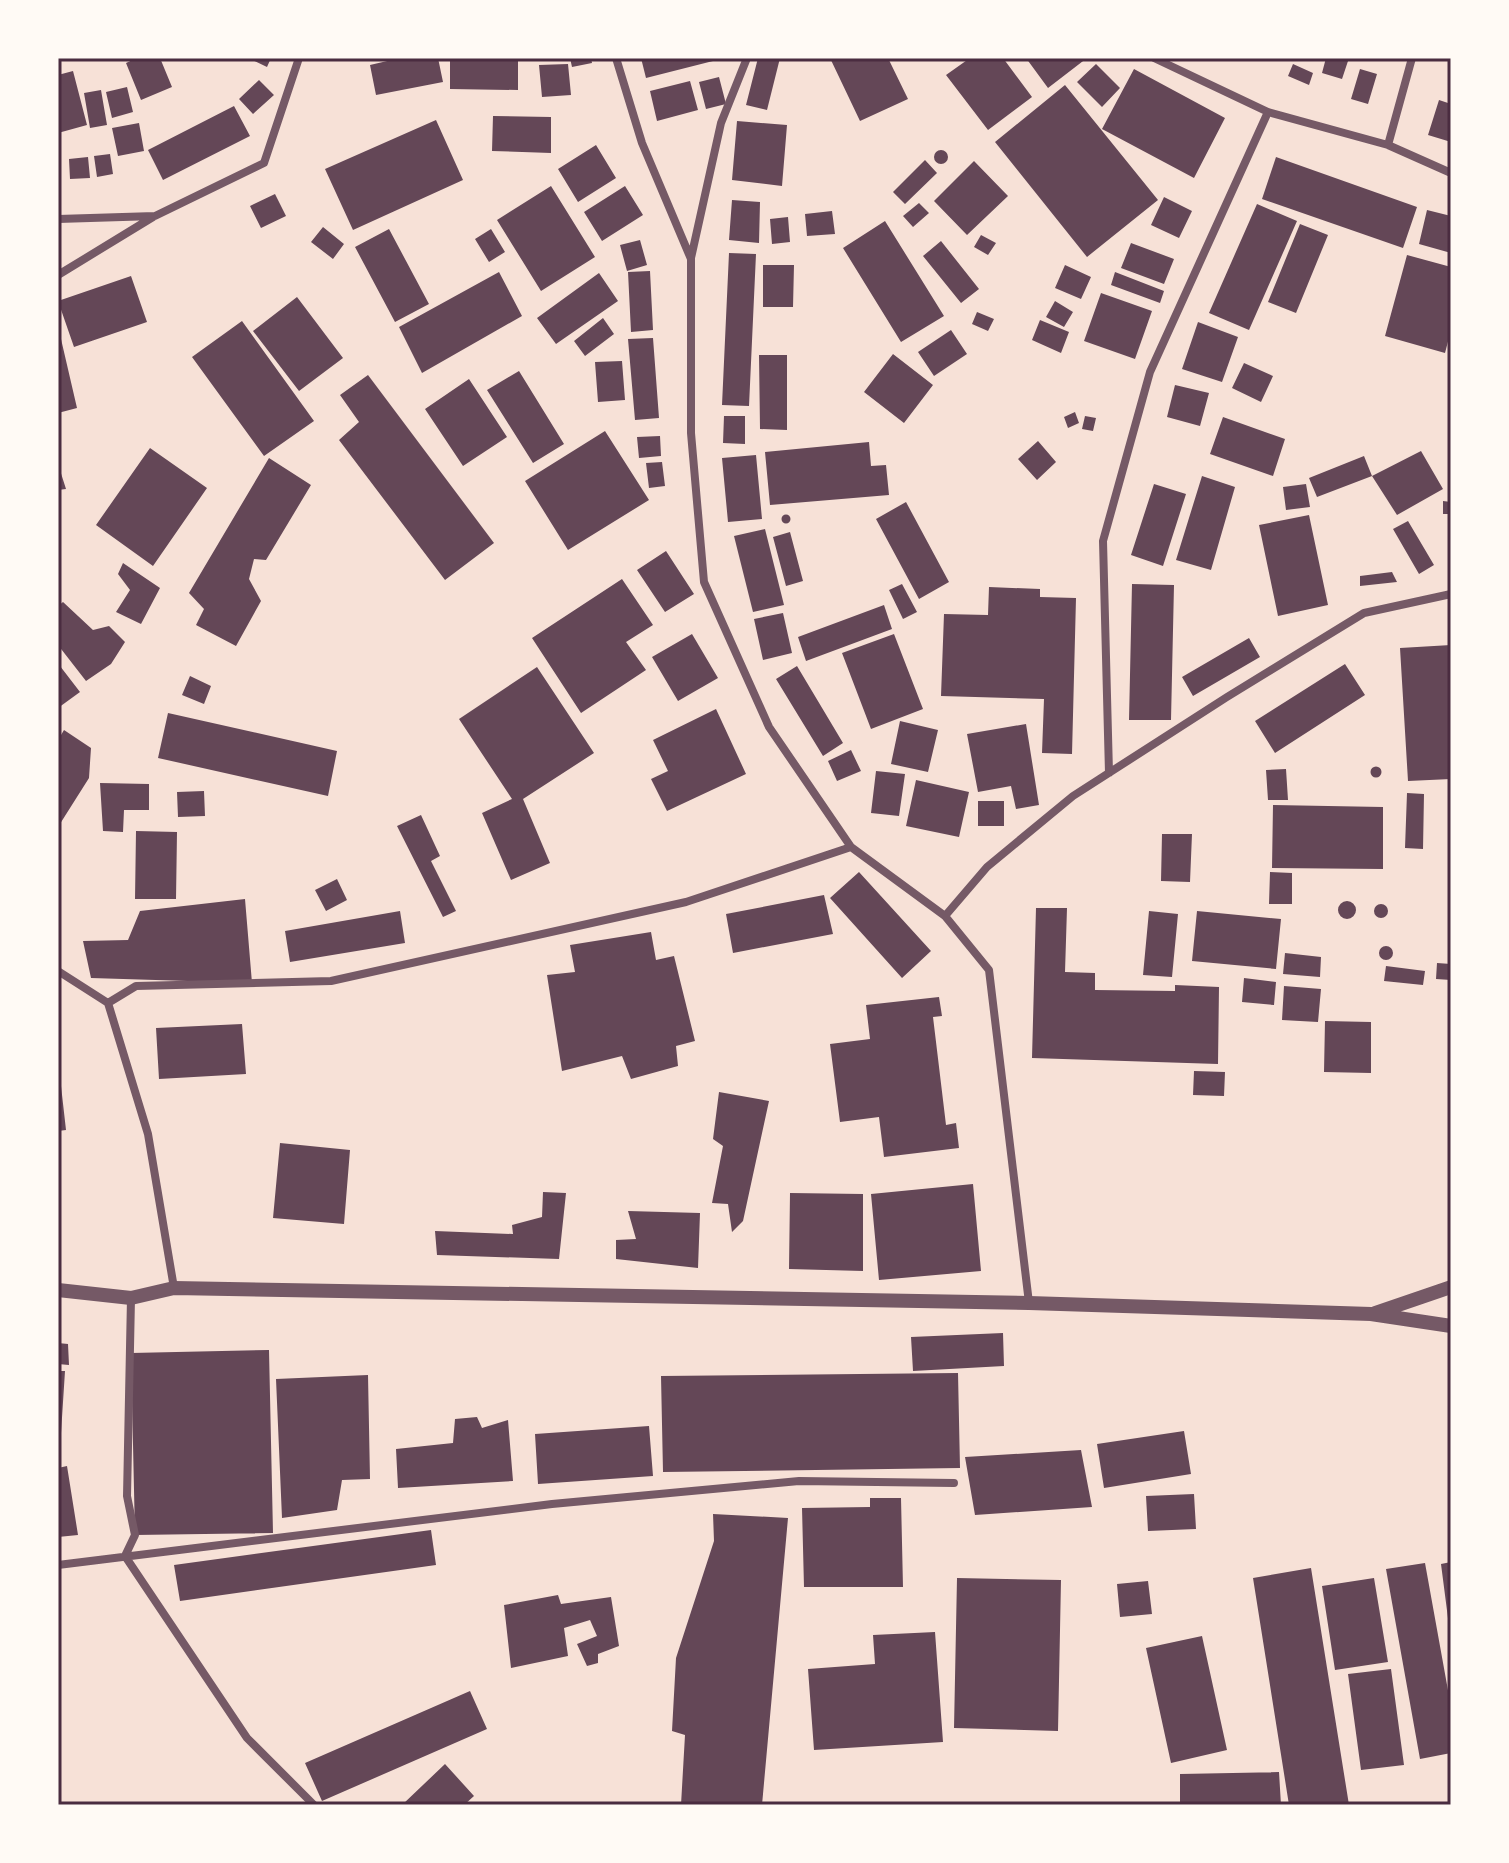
<svg xmlns="http://www.w3.org/2000/svg" width="1509" height="1863" viewBox="0 0 1509 1863" font-family="'Nunito Sans',sans-serif">
  <rect width="100%" height="100%" fill="#f7e1d7"/>
  <path fill="#644757" d="M137,58H160L172,87L141,100L126,63Z
    M248,58H271L267,67Z
    M400,58H438L443,82L376,95L370,65Z
    M450,58H518V90L450,89Z
    M570,58H591L592,63L572,67Z
    M641,58H713V61L646,78Z
    M758,58H780L767,110L746,105Z
    M830,58H888L908,99L860,121Z
    M970,58H1003L1032,97L988,130L946,75Z
    M1026,58H1087L1048,88Z
    M1326,58H1349L1342,79L1322,73Z
    M568,64L571,95L542,97L539,65Z
    M1096,64L1120,88L1102,107L1077,82Z
    M1293,64L1313,73L1309,85L1288,76Z
    M1134,69L1225,118L1194,178L1102,129Z
    M1360,69L1377,74L1368,104L1351,99Z
    M73,71L87,125L58,133V75Z
    M719,77L726,104L706,109L699,82Z
    M259,80L274,95L253,114L239,99Z
    M690,81L698,110L657,121L650,91Z
    M1065,85L1158,200L1087,257L995,142Z
    M127,87L133,112L112,118L106,92Z
    M101,90L107,125L90,128L84,93Z
    M1439,100L1451,104V142L1428,135Z
    M234,106L250,136L163,180L148,150Z
    M493,116L551,117V153L492,151Z
    M436,120L463,180L353,230L325,169Z
    M737,121L787,125L782,186L732,180Z
    M139,123L144,151L118,156L112,128Z
    M596,145L616,178L578,202L558,169Z
    M934 157a7 7 0 1 1 14 0a7 7 0 1 1-14 0Z
    M110,154L113,174L97,177L94,156Z
    M88,157L90,178L70,179L69,159Z
    M1276,157L1417,207L1403,248L1262,199Z
    M925,160L937,173L905,204L893,192Z
    M974,161L1008,196L967,235L934,201Z
    M551,186L595,257L541,291L497,220Z
    M625,186L643,215L602,241L584,212Z
    M275,194L286,216L261,228L250,206Z
    M1164,197L1192,211L1179,238L1151,225Z
    M732,200L760,202L759,243L729,240Z
    M919,203L929,213L913,227L903,216Z
    M1257,204L1297,221L1249,330L1209,313Z
    M1427,210L1451,216V253L1419,244Z
    M832,211L835,234L807,236L805,214Z
    M788,217L790,242L772,244L770,219Z
    M885,221L944,316L901,342L843,248Z
    M1300,224L1328,235L1296,313L1268,302Z
    M323,227L344,244L333,259L311,242Z
    M389,229L429,304L395,322L355,247Z
    M491,229L505,252L489,262L475,239Z
    M981,235L996,243L988,255L974,247Z
    M640,240L647,265L627,271L620,245Z
    M941,241L979,289L961,303L923,256Z
    M1131,243L1174,259L1164,284L1121,268Z
    M729,253L756,254L749,406L722,405Z
    M1407,255L1451,267V330L1445,353L1385,336Z
    M763,265H794L793,307H763Z
    M1065,265L1091,277L1081,299L1055,288Z
    M650,271L653,330L631,332L628,272Z
    M499,272L522,316L422,373L399,327Z
    M1115,272L1164,291L1160,303L1111,285Z
    M599,273L618,301L556,344L537,318Z
    M131,276L147,322L74,347L58,301Z
    M1101,293L1152,311L1135,359L1084,341Z
    M297,297L343,358L299,391L253,331Z
    M1055,301L1073,312L1064,327L1046,317Z
    M977,312L994,319L988,331L972,324Z
    M603,318L614,334L585,356L574,341Z
    M1040,320L1069,332L1061,353L1032,340Z
    M242,321L314,421L264,456L192,357Z
    M1198,322L1238,337L1222,382L1182,369Z
    M951,330L967,354L934,376L918,352Z
    M653,338L659,418L635,420L628,339Z
    M61,339L77,408L58,413V340Z
    M893,354L933,385L904,423L864,392Z
    M759,355H787V430L760,429Z
    M622,361L625,400L598,402L595,362Z
    M1244,363L1273,376L1261,402L1232,388Z
    M519,371L564,444L533,463L487,390Z
    M368,375L494,543L445,580L339,440L359,422L340,395Z
    M469,379L507,437L463,466L425,409Z
    M1175,385L1209,393L1200,426L1167,417Z
    M1075,412L1079,423L1068,428L1064,417Z
    M724,416H745V444L723,443Z
    M1085,416L1096,418L1093,431L1082,429Z
    M1223,417L1285,439L1273,476L1210,454Z
    M605,431L649,500L568,550L525,481Z
    M660,436L661,456L639,458L637,437Z
    M1038,441L1056,462L1037,480L1018,459Z
    M869,442L871,466L886,465L889,495L770,505L765,452Z
    M150,448L207,488L153,566L96,525Z
    M1421,451L1443,489L1397,515L1372,476Z
    M756,455L762,519L728,522L722,458Z
    M1364,456L1372,476L1317,497L1309,478Z
    M269,458L311,485L266,560L254,559L249,579L261,601L236,646L196,625L204,609L189,593Z
    M662,462L665,486L649,488L646,463Z
    M58,464L66,489L58,490Z
    M1202,476L1235,487L1211,570L1176,560Z
    M1154,484L1186,494L1163,566L1131,555Z
    M1306,484L1310,507L1286,510L1283,487Z
    M1443,501L1451,502V514H1443Z
    M906,502L949,582L919,599L876,519Z
    M781.5 519a4.5 4.5 0 1 1 9 0a4.5 4.5 0 1 1-9 0Z
    M1309,515L1328,605L1278,616L1259,525Z
    M1408,521L1434,565L1419,574L1393,529Z
    M765,529L784,605L753,612L734,536Z
    M790,532L803,581L786,586L773,537Z
    M666,551L694,594L665,612L637,570Z
    M123,563L160,588L141,624L116,612L130,590L118,574Z
    M1392,572L1397,582L1360,586V576Z
    M622,579L653,625L626,642L646,670L581,713L532,638Z
    M902,584L917,612L903,619L889,590Z
    M1132,584L1174,585L1171,720H1129Z
    M989,587L1040,589V597L1076,598L1072,754L1042,753L1044,699L941,696L944,614L988,615Z
    M63,602L93,630L109,626L125,642L111,664L86,681L58,645V606Z
    M884,605L892,629L806,661L798,637Z
    M783,613L792,653L763,660L754,619Z
    M692,634L718,678L678,701L652,657Z
    M894,634L923,709L871,729L842,653Z
    M1249,638L1260,657L1193,696L1182,677Z
    M1451,645V779L1408,781L1400,648Z
    M1345,664L1365,695L1275,753L1255,721Z
    M60,666L80,692L58,708V667Z
    M797,666L843,743L823,756L776,679Z
    M537,667L594,753L523,799L550,863L511,880L482,813L512,799L459,719Z
    M190,676L211,686L204,704L182,695Z
    M716,709L746,774L667,811L651,779L668,771L653,740Z
    M168,713L337,751L328,796L158,758Z
    M900,721L938,730L928,772L891,764Z
    M1026,724L1039,805L1016,809L1011,786L978,792L967,734Z
    M64,730L91,748L89,778L58,827V740Z
    M851,750L861,771L837,781L828,761Z
    M1370.5 772a5.5 5.5 0 1 1 11 0a5.5 5.5 0 1 1-11 0Z
    M1286,769L1288,800H1268L1266,770Z
    M876,771L905,774L899,816L871,813Z
    M916,780L969,792L959,837L906,826Z
    M100,783L149,784V810H124L123,832L103,831Z
    M204,791L205,816L178,817L177,792Z
    M1407,793L1424,794L1423,849L1405,848Z
    M978,801H1004V826H978Z
    M1273,805L1383,807V869L1272,868Z
    M421,815L440,856L431,861L456,911L443,917L397,826Z
    M136,831L177,832L176,899H135Z
    M1162,834H1192L1190,882L1161,881Z
    M859,872L931,951L902,978L830,898Z
    M1270,872L1292,873V904H1269Z
    M337,879L347,900L326,911L315,890Z
    M824,895L833,934L733,953L726,914Z
    M245,899L252,983L91,978L83,941L128,940L140,911Z
    M1338 910a9 9 0 1 1 18 0a9 9 0 1 1-18 0Z
    M1374 911a7 7 0 1 1 14 0a7 7 0 1 1-14 0Z
    M1036,908H1067L1065,972L1095,973V990L1175,991V985L1219,987L1218,1064L1032,1058Z
    M400,911L405,943L290,962L285,931Z
    M1149,911L1178,914L1172,977L1143,975Z
    M1197,911L1281,919L1276,969L1192,961Z
    M651,932L656,960L674,956L695,1041L676,1046L678,1066L631,1079L622,1056L562,1071L547,975L575,972L570,945Z
    M1379 953a7 7 0 1 1 14 0a7 7 0 1 1-14 0Z
    M1285,953L1321,957L1320,977L1283,974Z
    M1437,963L1451,964V980L1436,979Z
    M1386,966L1425,971L1423,985L1384,981Z
    M1244,978L1276,982L1274,1005L1242,1002Z
    M1284,986L1321,989L1318,1022L1282,1020Z
    M939,997L942,1016L933,1017L946,1125L956,1123L959,1148L884,1157L879,1117L840,1122L830,1044L870,1039L866,1005Z
    M1325,1021L1371,1022V1073L1324,1072Z
    M242,1024L246,1074L159,1079L156,1028Z
    M1194,1071L1225,1072L1224,1096L1193,1095Z
    M58,1086H61L66,1130L58,1131Z
    M719,1092L769,1101L743,1221L732,1232L728,1204L712,1203L723,1146L713,1139Z
    M280,1143L350,1150L344,1224L273,1218Z
    M973,1184L981,1271L879,1280L871,1194Z
    M543,1192L566,1193L559,1259L437,1255L435,1231L513,1234L512,1225L542,1217Z
    M790,1193L863,1194V1271L789,1269Z
    M628,1211L700,1213L698,1268L616,1259V1240L636,1239Z
    M1003,1333L1004,1366L913,1371L911,1337Z
    M58,1343L68,1344L69,1365L58,1364Z
    M269,1350L273,1533L135,1535L131,1353Z
    M58,1371H65L61,1433L58,1432Z
    M958,1373L960,1468L663,1472L661,1376Z
    M368,1375L370,1479L342,1480L337,1510L282,1518L276,1379Z
    M477,1417L482,1428L508,1420L513,1481L398,1488L396,1449L453,1443L455,1419Z
    M649,1426L653,1476L538,1484L535,1434Z
    M1184,1431L1191,1474L1104,1488L1097,1444Z
    M1081,1450L1092,1507L975,1515L965,1457Z
    M67,1466L78,1535L58,1537V1468Z
    M1194,1494L1196,1529L1148,1531L1146,1496Z
    M870,1498H901L903,1587H804L802,1508L870,1507Z
    M713,1514L788,1518L762,1805H681L685,1735L672,1731L676,1658L714,1541Z
    M431,1530L436,1565L180,1601L174,1565Z
    M1451,1562V1626H1449L1441,1564Z
    M1425,1563L1451,1707V1753L1420,1759L1386,1569Z
    M1311,1568L1349,1805H1289L1253,1578Z
    M957,1578L1061,1580L1058,1731L954,1728Z
    M1374,1578L1388,1662L1335,1670L1322,1586Z
    M1148,1581L1152,1614L1120,1617L1117,1584Z
    M558,1595L561,1604L611,1597L619,1646L598,1654V1663L587,1666L577,1644L597,1636L590,1620L564,1628L568,1656L511,1668L504,1605Z
    M935,1632L943,1742L814,1750L808,1669L875,1664L873,1635Z
    M1202,1636L1227,1750L1171,1763L1146,1648Z
    M1391,1669L1404,1765L1361,1770L1348,1674Z
    M470,1691L487,1729L322,1801L305,1763Z
    M445,1764L474,1796L464,1805H402Z
    M1279,1772L1281,1805H1180V1774Z"/>
  <g fill="none" stroke-linecap="round" stroke-linejoin="round">
    <path stroke="#755966" stroke-width="8" d="M616,58L642,143L691,259V433L704,582L769,727L851,847L945,916L989,970L1029,1303
      M1154,58L1268,112L1388,145L1451,173
      M1388,145L1412,58
      M58,219L155,216L264,163L299,58
      M691,258L721,123L747,58
      M58,275L153,217
      M1109,773L1103,541L1150,372L1268,112
      M945,916L987,867L1073,796L1227,697L1364,613L1451,594
      M58,971L108,1003L148,1134L174,1288
      M108,1003L136,986L331,981L686,902L851,847
      M131,1298L127,1496L135,1535L125,1556L247,1738L314,1805
      M58,1565L552,1504L799,1481L954,1483"/>
    <path stroke="#755966" stroke-width="14" d="M58,1290L131,1298L174,1288L1029,1303L1371,1314L1451,1326
      M1375,1313L1451,1287"/>
  </g>
  <rect width="1509" height="1863" fill="none" stroke="#fffaf5" stroke-width="120"/>
  <rect x="60" y="60" width="1389" height="1743" fill="none" stroke="#4a2c40" stroke-width="3"/>
</svg>
